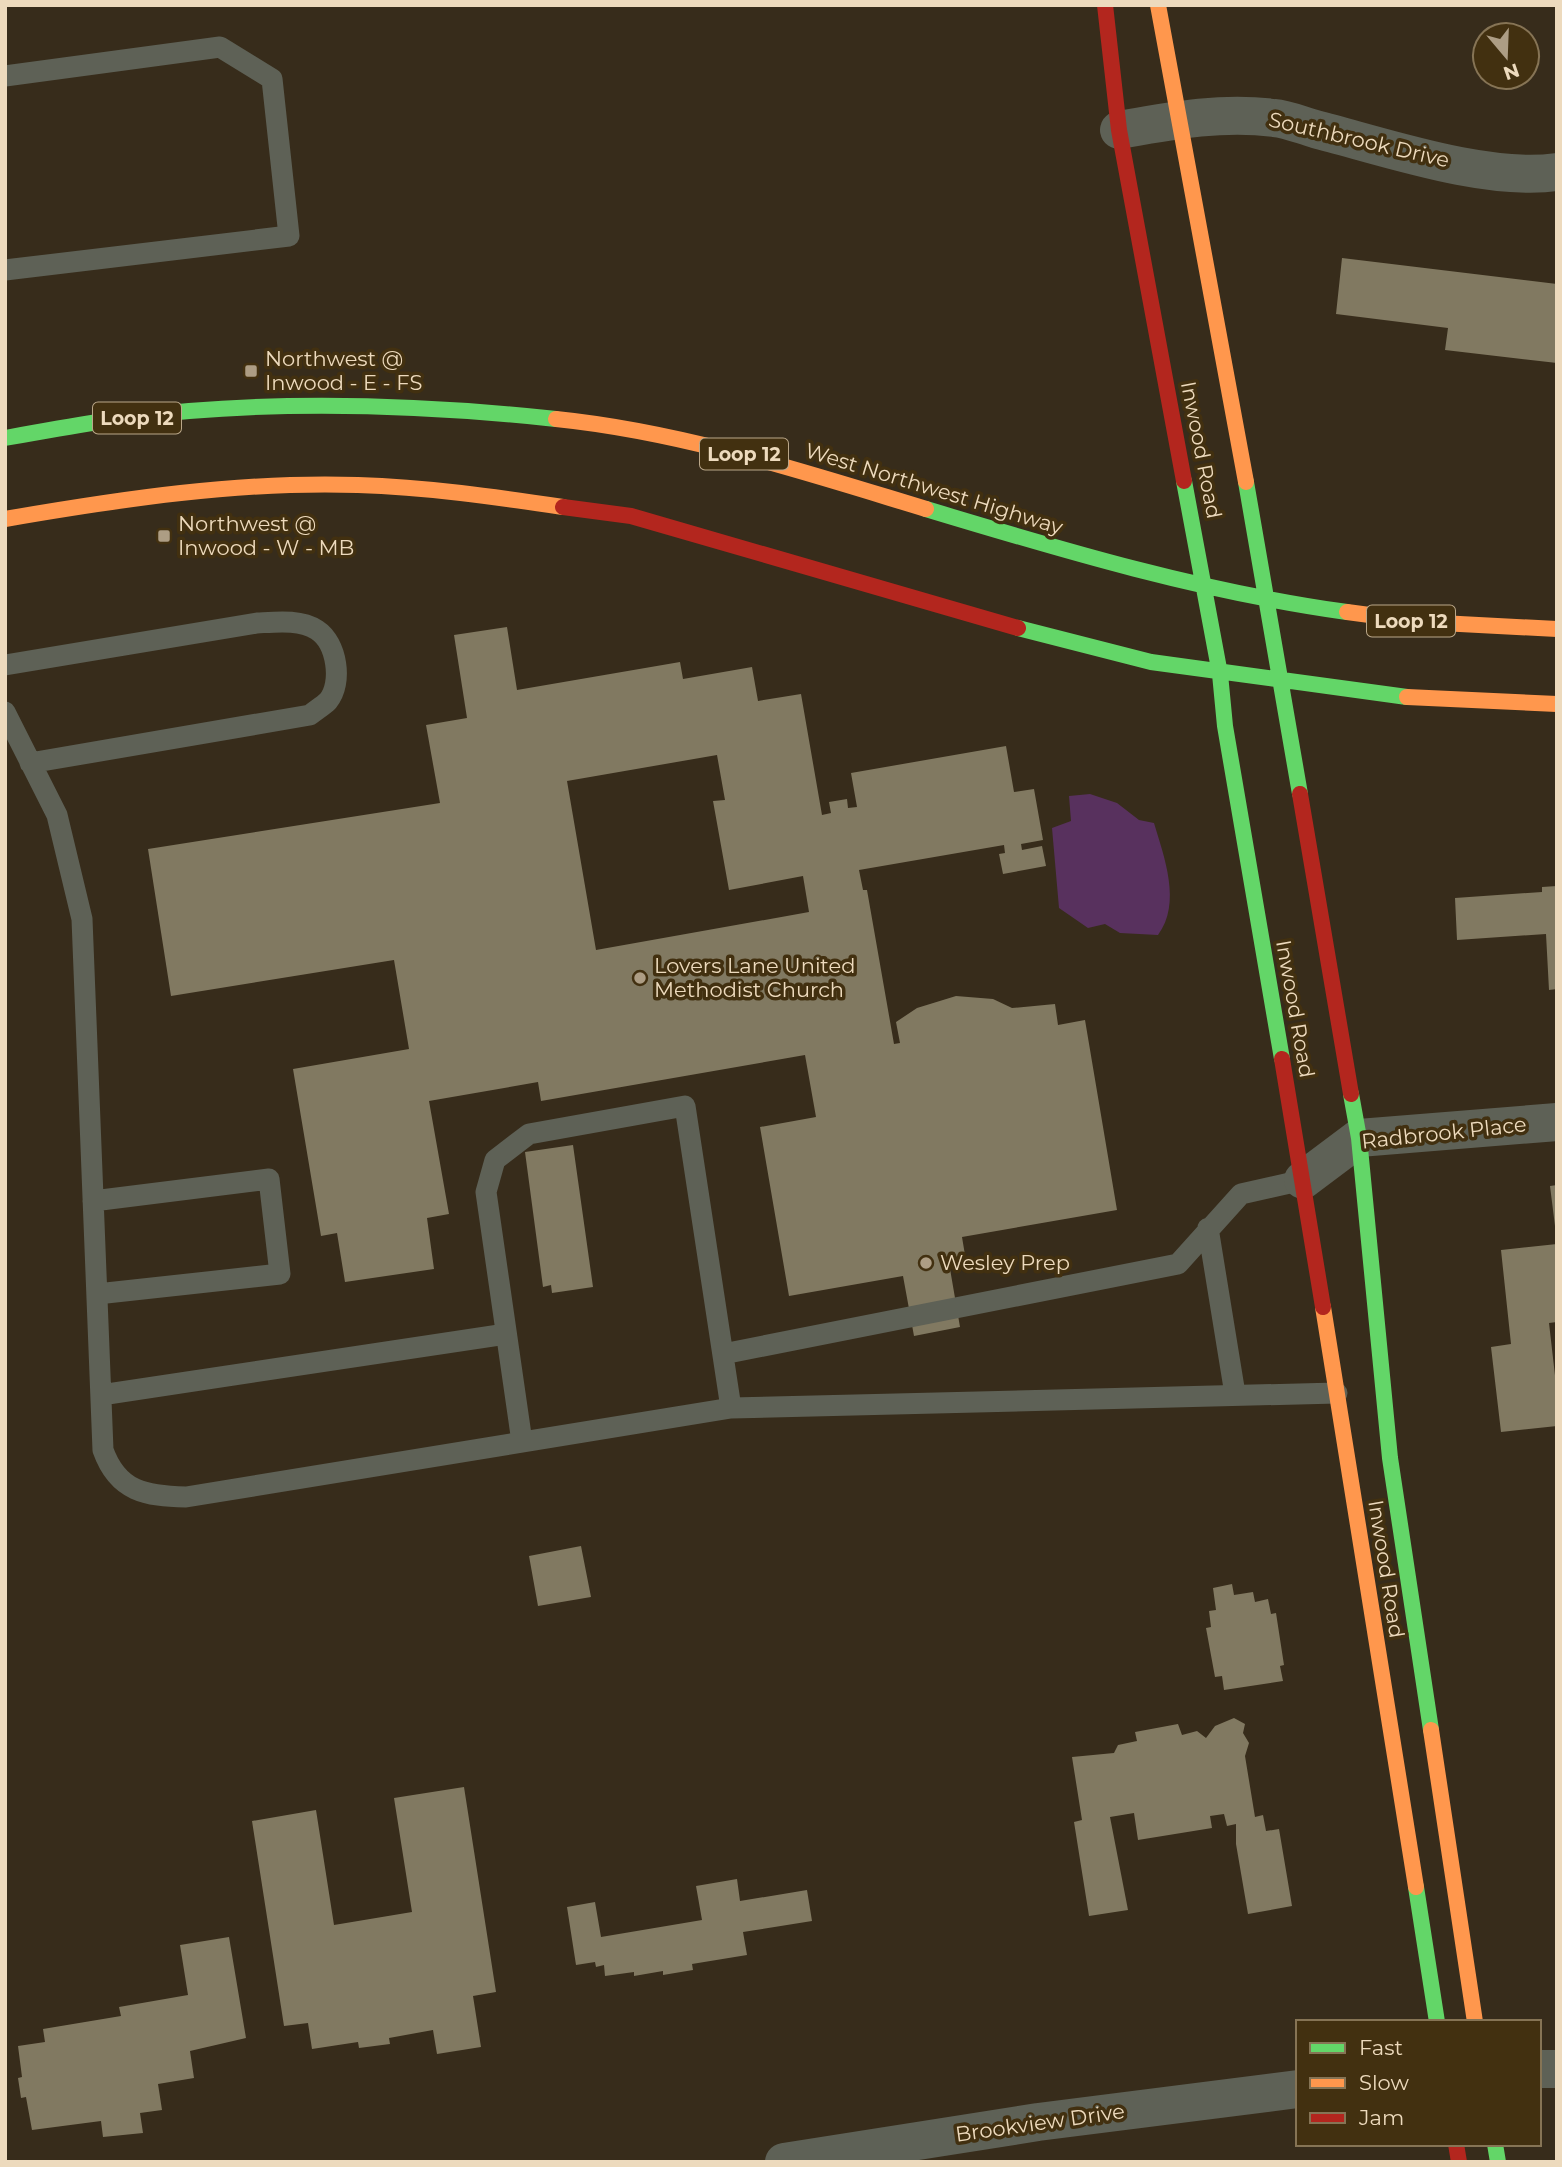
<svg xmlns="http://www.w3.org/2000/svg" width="1562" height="2167" viewBox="0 0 1562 2167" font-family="Montserrat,sans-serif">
  <rect width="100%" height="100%" fill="#372c1b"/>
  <path fill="#58315e" d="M1090,794L1117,803L1139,820L1154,823C1164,857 1182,903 1158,935L1120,933L1105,924L1088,928L1059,908L1052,828L1071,821L1069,796Z"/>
  <path fill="#817961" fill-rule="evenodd" d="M1342,258L1557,284V363L1445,350L1448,328L1336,314Z
    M507,627L517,690L680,662L683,679L752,667L758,701L801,694L822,815L831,813L829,802L847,799L848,808L857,807L851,773L1006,746L1014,792L1034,789L1043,840L1021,844L1022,850L1042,846L1046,866L1003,874L999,854L1005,853L1004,845L859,870L863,890H867L894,1044L900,1043L896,1022L917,1008L956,996L993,999L1012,1008L1055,1004L1058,1025L1085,1020L1117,1210L962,1237L966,1261L949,1263L960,1327L914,1336L903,1276L789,1296L760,1127L816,1117L805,1055L541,1101L538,1082L429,1101L449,1214L427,1218L434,1269L345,1282L337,1233L321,1236L293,1069L409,1049L394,960L171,996L148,849L440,803L426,725L467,718L454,635ZM717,755L725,800L713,801L729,890L803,876L809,912L596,950L567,781Z
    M1557,886V989L1549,990L1546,934L1457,940L1455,898L1542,892V887Z
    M573,1145L593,1287L552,1293L551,1285L543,1287L525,1152Z
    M1557,1185V1226H1555L1550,1186Z
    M1557,1244V1322L1549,1323L1557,1393V1426L1501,1432L1491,1347L1511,1344L1501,1250Z
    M581,1546L591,1597L538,1606L529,1556Z
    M1232,1584L1234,1595L1253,1592L1255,1602L1268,1599L1271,1614L1276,1613L1284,1665L1280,1666L1283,1681L1224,1690L1222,1676L1215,1677L1206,1628L1211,1627L1209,1611L1216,1610L1213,1588Z
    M1234,1718L1245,1724L1243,1733L1249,1743L1245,1756L1255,1817L1263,1815L1266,1831L1279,1829L1292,1906L1248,1914L1236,1844V1824L1227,1826L1224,1814L1210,1816L1212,1828L1138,1840L1134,1813L1110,1817L1128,1910L1089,1916L1074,1822L1082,1820L1072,1757L1114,1753L1118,1745L1137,1741L1135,1732L1178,1724L1182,1735L1197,1731L1206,1738L1215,1726Z
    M464,1787L496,1992L473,1996L481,2047L437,2054L433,2030L389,2038L390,2044L359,2048L358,2042L312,2049L308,2023L284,2026L252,1821L316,1810L334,1925L412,1912L394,1798Z
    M737,1879L740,1901L807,1890L812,1921L743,1932L747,1955L692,1964L693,1970L663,1975V1971L634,1976V1972L605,1976L604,1965L596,1967L595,1962L576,1965L567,1907L595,1902L601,1937L702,1920L696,1886Z
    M229,1937L246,2038L190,2051L194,2078L158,2084L162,2110L140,2113L143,2133L103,2137L101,2121L32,2130L26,2097L21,2098L18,2078L22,2077L18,2046L45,2042L43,2029L121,2016L119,2007L188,1995L180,1945Z"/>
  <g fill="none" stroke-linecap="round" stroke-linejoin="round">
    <path stroke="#5e6156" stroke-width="21" d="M5,76L220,47L272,79L289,236L5,270
      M5,665L257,623C276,622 300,619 317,630C337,643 343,683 328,701C323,706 316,710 310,715L30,763
      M5,712L57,815L82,919L103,1450C118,1492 146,1496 186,1497L731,1408L1337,1393
      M93,1201L269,1179L280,1274L97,1294
      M1208,1228L1235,1394
      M723,1354L1178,1264L1241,1194L1303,1180
      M101,1395L506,1334
      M522,1442L486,1192L495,1160L529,1134L685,1106L731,1408"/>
    <path stroke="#5e6156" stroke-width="38" d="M1119,130C1170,121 1222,111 1274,118C1287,119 1301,125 1315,129C1385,147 1486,182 1557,172
      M1303,1180L1359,1138L1557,1122
      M1539,2069H1557
      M784,2162L1038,2122L1298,2089"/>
    <path stroke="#63d668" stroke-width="16" d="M5,438C66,427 127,416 189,411C312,401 434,406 556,419
      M1184,481L1220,674L1225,726L1282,1059
      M1246,482L1300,794
      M926,509C1065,551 1203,592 1347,612
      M1018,628L1151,662L1407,697
      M1351,1094L1359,1138L1390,1458L1431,1730
      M1416,1887L1437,2022
      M1495,2144L1498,2162"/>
    <path stroke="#ff974d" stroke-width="16" d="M1158,5L1246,482
      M556,419C683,432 804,472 926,509
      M5,519C121,499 240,481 358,485C427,487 495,497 563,507
      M1347,612L1422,622L1557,629
      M1407,697L1557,704
      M1323,1307L1416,1887
      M1431,1730L1475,2022"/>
    <path stroke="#b3261e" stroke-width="16" d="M1105,5L1119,130L1184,481
      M563,507L631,516L1018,628
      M1300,794L1351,1094
      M1282,1059L1323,1307
      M1456,2144L1459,2162"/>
  </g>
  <g fill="#ad9d84" stroke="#423010" stroke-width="2.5">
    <rect x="244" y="364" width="14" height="14" rx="3.5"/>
    <rect x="157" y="529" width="14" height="14" rx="3.5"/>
    <circle cx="640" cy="978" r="7"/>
    <circle cx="926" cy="1263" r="7"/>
  </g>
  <g text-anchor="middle" stroke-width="7" stroke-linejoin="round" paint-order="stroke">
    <g fill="#423010" stroke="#baa789" stroke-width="2">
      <rect x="93" y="402.5" width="88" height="31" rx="5"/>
      <rect x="700" y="438.5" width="88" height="31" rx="5"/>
      <rect x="1367" y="605.5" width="88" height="31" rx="5"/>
    </g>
    <g font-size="19" font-weight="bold" fill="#eddabd">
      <text x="137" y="425">Loop 12</text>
      <text x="744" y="461">Loop 12</text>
      <text x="1411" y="628">Loop 12</text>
    </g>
    <g font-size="21" fill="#eddabd" stroke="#423010">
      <text transform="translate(1359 140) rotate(13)" y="7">Southbrook Drive</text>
      <text transform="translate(1201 450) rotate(79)" y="7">Inwood Road</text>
      <text transform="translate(934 489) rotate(17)" y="7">West Northwest Highway</text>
      <text transform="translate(1295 1009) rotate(80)" y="7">Inwood Road</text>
      <text transform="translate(1444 1133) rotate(-6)" y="7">Radbrook Place</text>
      <text transform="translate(1386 1569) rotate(81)" y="7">Inwood Road</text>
      <text transform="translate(1040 2123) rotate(-8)" y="7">Brookview Drive</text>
    </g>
    <g font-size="21" fill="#eddabd" stroke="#423010" text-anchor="start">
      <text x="265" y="366">Northwest @<tspan x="265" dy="24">Inwood - E - FS</tspan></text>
      <text x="178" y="531">Northwest @<tspan x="178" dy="24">Inwood - W - MB</tspan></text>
      <text x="654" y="973">Lovers Lane United<tspan x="654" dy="24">Methodist Church</tspan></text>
      <text x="940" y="1270">Wesley Prep</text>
    </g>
  </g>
  <rect width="1562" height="2167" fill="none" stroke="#eddabd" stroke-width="14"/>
  <rect x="1296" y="2020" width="245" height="126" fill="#423010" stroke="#867455" stroke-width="2"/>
  <rect x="1310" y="2043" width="35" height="10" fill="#63d668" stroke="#867455" stroke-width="2"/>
  <text x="1359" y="2055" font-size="21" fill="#eddabd">Fast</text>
  <rect x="1310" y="2078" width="35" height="10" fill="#ff974d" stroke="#867455" stroke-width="2"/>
  <text x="1359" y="2090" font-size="21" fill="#eddabd">Slow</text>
  <rect x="1310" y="2113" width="35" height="10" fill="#b3261e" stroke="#867455" stroke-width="2"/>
  <text x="1359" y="2125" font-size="21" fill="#eddabd">Jam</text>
  <g transform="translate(1506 56) rotate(161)"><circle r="33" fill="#423010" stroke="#867455" stroke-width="2"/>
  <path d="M0-5L12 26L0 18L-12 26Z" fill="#ad9d84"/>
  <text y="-10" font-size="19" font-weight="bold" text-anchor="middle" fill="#eddabd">N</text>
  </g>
</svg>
